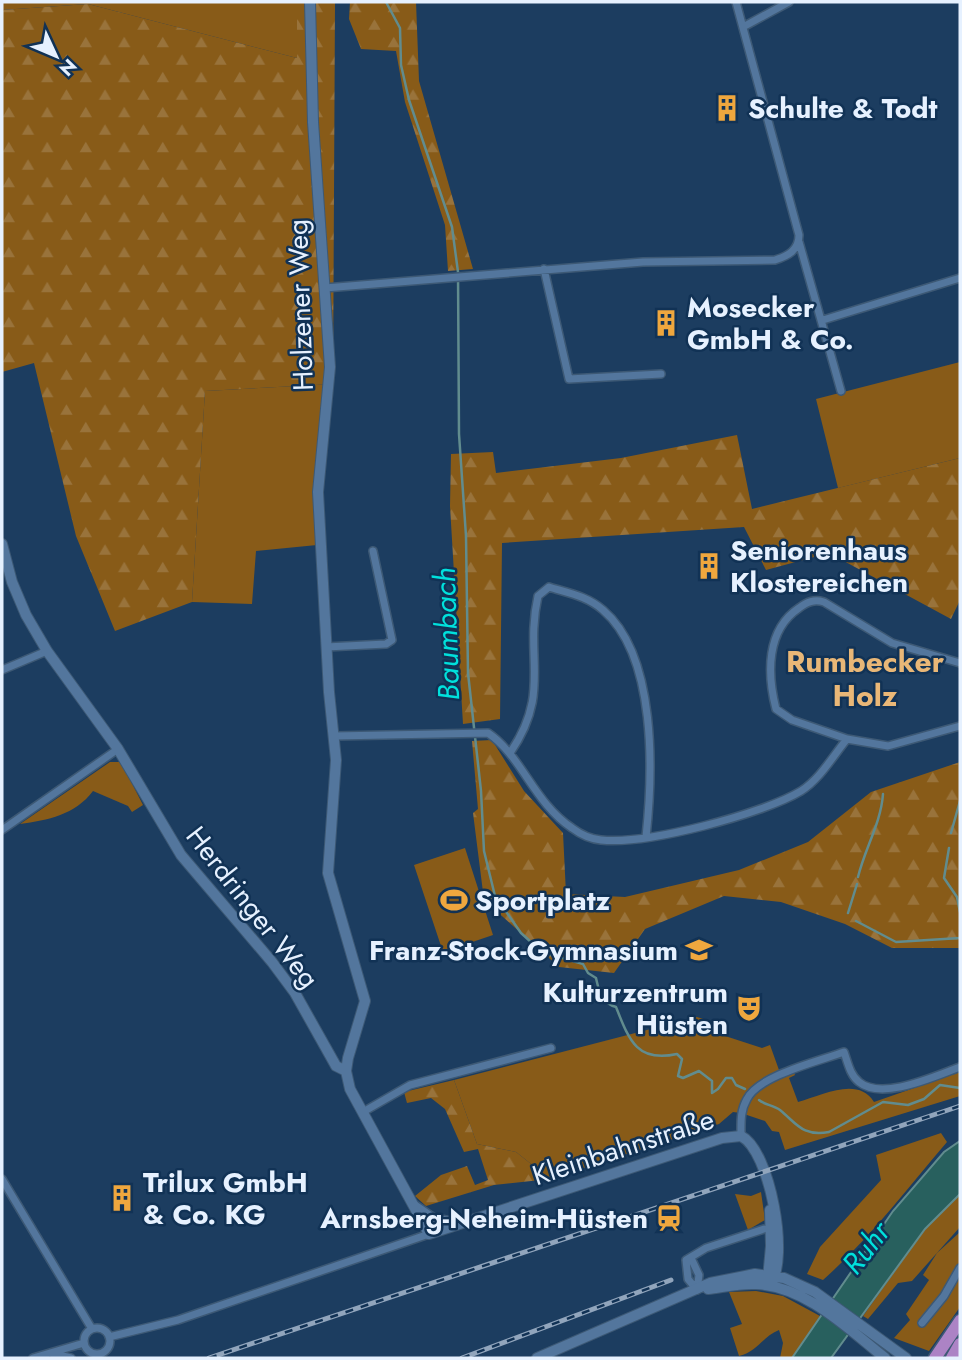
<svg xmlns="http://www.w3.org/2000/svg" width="962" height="1360" viewBox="0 0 962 1360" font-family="Jost,sans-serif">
  <defs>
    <pattern id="forest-firs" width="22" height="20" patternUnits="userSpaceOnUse" patternTransform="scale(1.75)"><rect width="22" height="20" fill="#885b18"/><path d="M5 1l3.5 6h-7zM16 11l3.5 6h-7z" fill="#99733b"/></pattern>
  </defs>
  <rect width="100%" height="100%" fill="#1c3d60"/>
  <path fill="#885b18" d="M2,2H297V58L88,4L2,10Z
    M960,362V458L838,488L816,399Z
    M333,384L317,545L256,551L252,604L192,602L205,391Z
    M110,762H121L143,805L132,812L128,806L93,791C75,815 48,820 20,824Z
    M465,848L493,935L443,952L414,865Z
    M697,1017L713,1022L719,1034L762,1048L770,1045L779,1070C758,1083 745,1086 741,1113L733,1112L719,1124L550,1179L516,1152L477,1144L454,1080Z
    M793,1071L795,1075L789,1078L798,1102C823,1095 858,1076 874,1102L960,1072V1096L785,1150L779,1132L772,1131L765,1121L744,1114L756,1091Z
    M941,1133L947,1142C907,1189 869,1239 823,1280L807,1274L820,1247L881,1180L876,1155Z
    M761,1192L765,1220L748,1230L735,1194L751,1196Z
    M960,1194V1227L912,1281L898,1283L868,1319L863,1316L925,1229Z
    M960,1232V1307L929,1351L894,1338L910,1320L906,1314L929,1280L923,1275L937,1253Z
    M756,1291L783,1296L820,1316L793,1358H780L783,1343L779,1330C762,1337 758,1351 739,1356L730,1328L742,1324L729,1292Z"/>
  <path fill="url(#forest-firs)" d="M297,2H335L333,384L205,391L192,602L115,631L76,536L34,363L2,372V10L88,4L297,58Z
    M350,2H416L419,81L473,269L448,271L445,225L405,102L396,51L361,49L349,19Z
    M737,435L752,509L960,458V600L951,619L829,553L766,570L744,527L502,543L500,719L463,724L450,506L451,454L493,452L496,473L621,458Z
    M492,740L524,791L563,833L566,894L625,897L739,870L808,842L871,792L960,762V948H892L845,924L781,902L724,896L645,929L614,973L559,967L484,900L473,813L478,809L472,741Z
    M454,1080L477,1144L516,1152L550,1179L494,1185L426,1206L415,1196L441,1175L467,1166L475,1185L488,1180L478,1149L464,1152L445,1109L431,1098L407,1103L404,1092Z"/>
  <path fill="#28605e" stroke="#618c8e" stroke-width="2" d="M960,1141V1194L925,1229L831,1358H792L893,1211L944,1152Z"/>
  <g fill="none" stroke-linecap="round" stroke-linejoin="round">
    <path stroke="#618c8e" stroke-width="2.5" d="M386,2L400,28L401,65L409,100L452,227L458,272L459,434L466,536L468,673L481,791L484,851L495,896L521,933L542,952L583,964L588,973L596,978C599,991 601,1003 616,1007C629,1040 637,1063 677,1054L682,1059L678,1076L683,1078L699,1071L712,1081V1093L718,1089L726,1078H732L736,1085L745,1089
      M951,833L960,801
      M949,848L944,878L957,897L960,912
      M858,877C865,848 881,823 883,794
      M848,913L857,884
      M856,921L896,942L960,938
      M759,1100C765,1105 773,1105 780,1110C797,1124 803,1137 829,1132L883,1102L908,1105L924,1099L940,1085L960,1088"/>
    <defs>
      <path id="street" d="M743,27L789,2
        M799,242L841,391
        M544,269L569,379L661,374
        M325,288L643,262L775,260C788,256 799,250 799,235L736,2
        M823,320L960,278
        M326,647L386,644L392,640L373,551
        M2,670L47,651
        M334,736L488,733C522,756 534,803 572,828C580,834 590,839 601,840C646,845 763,814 801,791C820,779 833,756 847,739L888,746L960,726
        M847,739L792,720L776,709C767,674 766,630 799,608C807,602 814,599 824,602L892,643L960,663
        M510,753C552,692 524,658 538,596L549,587C568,593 587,596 603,610C657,656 653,773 646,837
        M2,830L118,749
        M363,1112L410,1085L551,1048
        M741,1136C741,1123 740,1111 747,1099C759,1075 820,1061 844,1052C848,1063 850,1075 859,1082C882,1101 935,1076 960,1067
        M2,1179L92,1329
        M415,1205L434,1218L458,1222
        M691,1258L699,1275L697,1290
        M697,1290L688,1279L686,1260L706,1248L764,1229
        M922,1323L944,1296L960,1268
        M84 1341a13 13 0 1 1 26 0a13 13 0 1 1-26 0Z
        M109,1337L178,1320L429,1234
        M50,1353L71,1358
        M33,1358L84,1343"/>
      <path id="secondary" d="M310,2L313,122L330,367L318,492L329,692L336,760L328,873L365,1001L348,1058L346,1071L350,1089L429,1234L722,1138L741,1136C770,1150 790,1259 770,1285
        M2,544L12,582L26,615L47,651L118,749L181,855L272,962L295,993L336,1066L346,1071
        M768,1278L771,1246L770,1210
        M708,1289C724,1287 740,1283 756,1284C807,1287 847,1328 885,1358
        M537,1358L710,1283L755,1274L784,1278L815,1292L906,1358"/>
      <path id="highway" d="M935,1358L960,1321
        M952,1358L960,1344"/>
    </defs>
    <use href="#street" stroke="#3d5975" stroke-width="10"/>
    <use href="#secondary" stroke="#3d5975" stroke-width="12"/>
    <use href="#highway" stroke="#3d5975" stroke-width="15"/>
    <use href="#street" stroke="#53769d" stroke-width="7"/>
    <use href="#secondary" stroke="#53769d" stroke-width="10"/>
    <use href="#highway" stroke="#ac83c5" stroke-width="12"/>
    <defs>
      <path id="rail" d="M209,1358L960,1106
        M462,1358L671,1280"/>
    </defs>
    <use href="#rail" stroke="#91a5bc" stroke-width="5"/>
    <use href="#rail" stroke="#113255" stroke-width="2.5" stroke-dasharray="8" stroke-linecap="butt"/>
  </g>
  <defs>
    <symbol id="building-bare" viewBox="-9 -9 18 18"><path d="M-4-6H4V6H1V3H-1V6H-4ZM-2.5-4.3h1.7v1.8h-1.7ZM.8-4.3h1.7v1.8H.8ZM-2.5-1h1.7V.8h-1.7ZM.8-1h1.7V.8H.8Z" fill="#efa73e" stroke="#113255" stroke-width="2.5" paint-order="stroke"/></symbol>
    <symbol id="stadium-bare" viewBox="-9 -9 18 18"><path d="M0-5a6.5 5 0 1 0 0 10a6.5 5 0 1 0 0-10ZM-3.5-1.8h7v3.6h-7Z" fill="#efa73e" stroke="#113255" stroke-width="2.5" paint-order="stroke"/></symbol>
    <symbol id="school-bare" viewBox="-9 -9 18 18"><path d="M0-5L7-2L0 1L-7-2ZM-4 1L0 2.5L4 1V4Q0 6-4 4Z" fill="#efa73e" stroke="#113255" stroke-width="2.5" paint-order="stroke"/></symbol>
    <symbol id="theatre-bare" viewBox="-9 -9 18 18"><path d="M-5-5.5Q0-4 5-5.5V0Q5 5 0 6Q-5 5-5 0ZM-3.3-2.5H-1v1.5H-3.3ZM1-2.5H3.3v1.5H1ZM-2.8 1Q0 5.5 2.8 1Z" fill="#efa73e" stroke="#113255" stroke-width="2.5" paint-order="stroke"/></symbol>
    <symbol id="station-bare" viewBox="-9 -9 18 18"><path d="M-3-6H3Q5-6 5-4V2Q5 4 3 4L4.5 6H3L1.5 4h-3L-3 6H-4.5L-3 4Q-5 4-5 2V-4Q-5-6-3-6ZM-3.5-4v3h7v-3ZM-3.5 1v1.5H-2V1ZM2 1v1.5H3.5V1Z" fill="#efa73e" stroke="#113255" stroke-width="2.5" paint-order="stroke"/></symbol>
  </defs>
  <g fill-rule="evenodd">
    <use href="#building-bare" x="708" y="89" width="38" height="38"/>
    <use href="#building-bare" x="647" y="304" width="38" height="38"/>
    <use href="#building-bare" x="690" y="547" width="38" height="38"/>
    <use href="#stadium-bare" x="435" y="881" width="38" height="38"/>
    <use href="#school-bare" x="680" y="931" width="38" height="38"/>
    <use href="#theatre-bare" x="730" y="989" width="38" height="38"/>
    <use href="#building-bare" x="103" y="1179" width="38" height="38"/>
    <use href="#station-bare" x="650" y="1199" width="38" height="38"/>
  </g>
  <g text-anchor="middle" stroke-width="5" stroke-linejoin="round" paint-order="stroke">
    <g font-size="28" font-weight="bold" fill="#e6f1ff" stroke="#113255" text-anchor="start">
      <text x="748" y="118">Schulte &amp; Todt</text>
      <text x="687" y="317">Mosecker<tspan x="687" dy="32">GmbH &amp; Co.</tspan></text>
      <text x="730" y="560">Seniorenhaus<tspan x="730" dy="32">Klostereichen</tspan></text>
      <text x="475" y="910">Sportplatz</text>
      <text x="678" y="960" text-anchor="end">Franz-Stock-Gymnasium</text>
      <text x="728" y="1002" text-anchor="end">Kulturzentrum<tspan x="728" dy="32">Hüsten</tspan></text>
      <text x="143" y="1192">Trilux GmbH<tspan x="143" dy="32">&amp; Co. KG</tspan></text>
      <text x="648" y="1228" text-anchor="end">Arnsberg-Neheim-Hüsten</text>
    </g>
    <g font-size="28" fill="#e6f1ff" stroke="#113255">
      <text transform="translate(300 305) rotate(-92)" y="10">Holzener Weg</text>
      <text transform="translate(253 907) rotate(52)" y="10">Herdringer Weg</text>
      <text transform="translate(623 1147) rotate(-18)" y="10">Kleinbahnstraße</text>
    </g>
    <g font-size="30" font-style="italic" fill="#00e0dc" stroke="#113255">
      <text transform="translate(447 634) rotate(-92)" y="10">Baumbach</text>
      <text transform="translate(866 1248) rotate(-52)" y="10">Ruhr</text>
    </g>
    <g font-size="30" font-weight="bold" fill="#e9b777" stroke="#113255">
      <text x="865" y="672">Rumbecker<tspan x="865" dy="34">Holz</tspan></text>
    </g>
  </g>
  <rect width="962" height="1360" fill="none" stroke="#e6f1ff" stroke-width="7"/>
  <g transform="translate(56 56) rotate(134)" stroke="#113255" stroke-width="5" paint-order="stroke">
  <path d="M0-5L12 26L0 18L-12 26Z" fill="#e6f1ff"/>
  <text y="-10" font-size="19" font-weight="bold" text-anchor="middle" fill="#e6f1ff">N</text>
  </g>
</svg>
